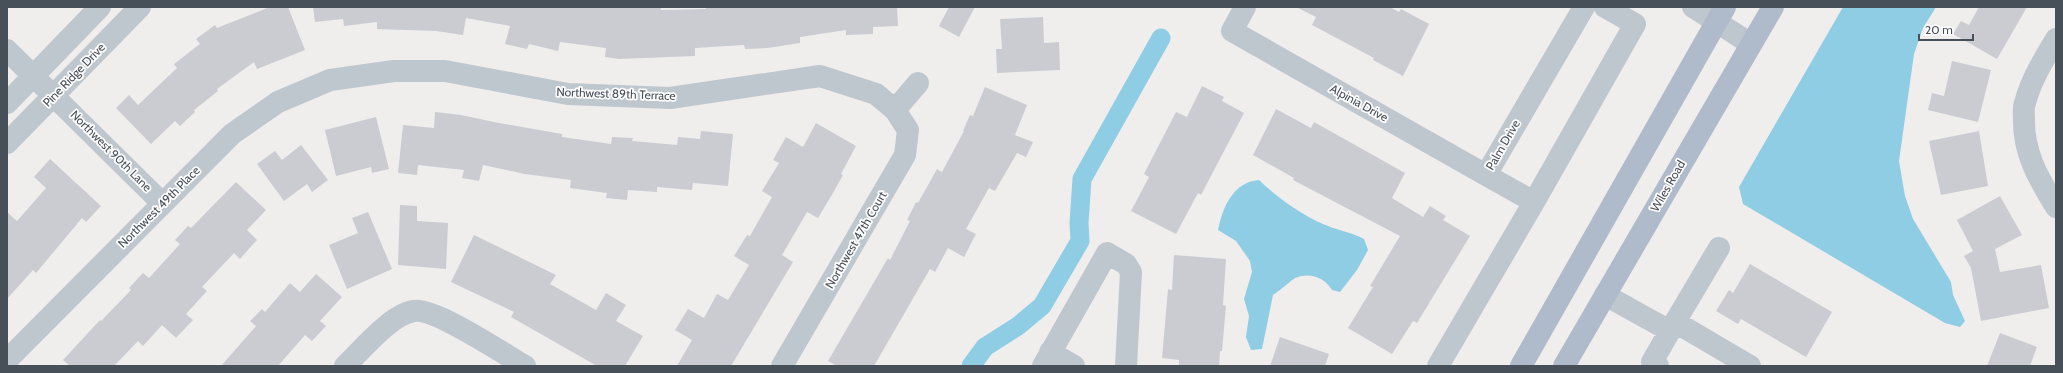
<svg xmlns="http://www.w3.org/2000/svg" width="2063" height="373" viewBox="0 0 2063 373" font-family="Cabin,sans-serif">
  <rect width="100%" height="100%" fill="#f0eded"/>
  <path fill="#8fcde4" d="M1843,7H1936L1923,28L1914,54L1899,161L1905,196L1913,219L1951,282L1953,295L1965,321L1960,327L1945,323L1743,204L1739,187Z
    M1259,180C1278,198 1299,213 1323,224C1336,230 1351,232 1364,239L1368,250L1357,270L1340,292L1332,290C1324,277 1310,272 1295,278C1292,280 1278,292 1273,295L1262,349L1251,350L1246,337L1249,316L1244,299L1252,272L1250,261L1236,241L1218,230C1223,207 1233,182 1259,180Z"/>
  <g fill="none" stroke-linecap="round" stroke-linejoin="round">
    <path stroke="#8fcde4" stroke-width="19" d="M971,366L985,347L1018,326L1042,306L1080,241L1079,223L1082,179L1161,38"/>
  </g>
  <path fill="#caccd2" d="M270,7H288L305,50L257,69L254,62L217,89L218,91L194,110L195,112L180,126L175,121L151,144L116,108L129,95L138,105L177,68L174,64L200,44L196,39L215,25L217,28Z
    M313,7H661V10L706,9V7H897L898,26L873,27V34L846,35V30L800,37V43L768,48L745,49L744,45L695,48V56L619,59L605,57L606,48L560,42L558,51L529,44L527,49L505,44L510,26L466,18L463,35L436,31L377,29V22L344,26L343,19L315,22Z
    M949,7H975L959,37L939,26Z
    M1296,7H1390L1399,12L1401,9L1429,24L1403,76L1373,60L1374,58L1312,25L1316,17Z
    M1979,7H2027L1997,59L1953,34L1961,21L1969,25Z
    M1043,17L1044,43L1059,42L1060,70L997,73L996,49H1002L1000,19Z
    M1952,61L1991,70L1978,122L1928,110L1932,93L1944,96Z
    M1202,86L1224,97L1222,101L1244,113L1201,195L1198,193L1176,234L1131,211L1149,177L1144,174L1176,112L1187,117Z
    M985,87L1027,105L1015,135L1033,142L1026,157L1017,153L995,191L989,188L966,229L976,234L964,257L948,248L935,272L930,269L874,366H837L828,361L888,258L890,260L910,221L907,220L916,202L918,203L937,169L942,172L964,131H963L970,115L973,116Z
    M1276,109L1311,128L1314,122L1405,173L1392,198L1423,217L1430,206L1446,216L1443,220L1470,236L1417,323L1413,321L1392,354L1348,328L1373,287L1370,286L1400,236L1293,180L1294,178L1253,155Z
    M435,112L461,115L499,123L562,134V137L611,144L612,137L633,138L632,141L677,145L678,137L700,139L701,131L733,134L728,186L693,183L692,190L657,187V192L628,190L627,200L606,198L607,193L570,188L571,180L525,174L483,165L479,181L462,178L464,170L418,165L417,175L398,173L403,125L434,128Z
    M376,117L389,169L372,173L371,167L336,176L325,130Z
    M816,123L856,146L841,174L843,175L833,193L818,218L807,212L782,255L793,262L731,366H677L692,340L675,330L688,309L704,318L717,294L728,300L749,265L734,256L747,235L750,236L772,197L762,191L779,163L773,160L786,137L803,147Z
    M1979,131L1988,186L1941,195L1929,141Z
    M301,145L328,180L312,192L307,184L284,201L257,164L275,151L282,160Z
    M50,159L101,206L86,222L82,218L36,273L33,270L7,299V212L17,221L46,188L34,177Z
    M236,182L266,210L247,230L257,240L240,259L234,253L202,287L207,291L186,314L193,320L176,338L162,325L143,346L138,341L114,366H70L63,360L100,320L101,321L131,290L129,288L143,273L149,278L180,244L175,240L188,226L191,228Z
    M2000,196L2022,235L1995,249L2000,272L2041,265L2049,308L1981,321L1971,268L1964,256L1973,251L1957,220Z
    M400,205L417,206V221L448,223L446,269L398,265Z
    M368,212L392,269L347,289L329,245L358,233L352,218Z
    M474,235L556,275L550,284L596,310L606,293L626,305L616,321L643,336L625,366H597L511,317L514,312L451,282Z
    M1174,255L1226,259L1223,305L1226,306L1222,351H1220L1219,366H1179V360L1162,358L1168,289L1172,290Z
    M1750,264L1832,312L1806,357L1741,319L1738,324L1716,311L1729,290L1733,293Z
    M316,274L342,297L320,321L326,326L312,341L305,335L278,366H221L256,326L250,321L262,309L265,312L290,283L300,292Z
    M2000,333L2037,347L2030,366H1987Z
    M1280,337L1329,354L1325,366H1270Z"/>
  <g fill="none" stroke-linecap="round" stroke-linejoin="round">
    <path stroke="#bfc7ce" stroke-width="22" d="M1245,7L1232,31L1486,175
      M1693,7L1751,44
      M2056,39C2044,59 2031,80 2025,103C2023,107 2024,113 2024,118C2023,152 2038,178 2056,207
      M7,50L162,203
      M7,103L100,7
      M895,110L918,83
      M7,143L140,7
      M1534,202L1635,24L1605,7
      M1605,295L1670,331
      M1675,322L1719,248
      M1050,352L1074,366
      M7,360L232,134L278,102L330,80L394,71H445L568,94L670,98L820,76L876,94L895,110L908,130L905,155L782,366
      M345,366C362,350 391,314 414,311C434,307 504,354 525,366
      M1043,366L1107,253L1126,264L1131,272L1126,366
      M1438,366L1534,202L1486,175L1584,7
      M1658,366L1652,362L1675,322L1750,366"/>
    <path stroke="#afbbca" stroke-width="22" d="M1521,366L1725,7
      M1564,366L1773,7"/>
  </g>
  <g text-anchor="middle" stroke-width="3.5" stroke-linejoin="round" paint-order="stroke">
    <g font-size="12" fill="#474f59" stroke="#fff">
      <text transform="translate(74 75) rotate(-46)" y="4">Pine Ridge Drive</text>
      <text transform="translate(616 94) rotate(2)" y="4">Northwest 89th Terrace</text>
      <text transform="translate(1359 103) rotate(29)" y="4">Alpinia Drive</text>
      <text transform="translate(1503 145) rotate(-60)" y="4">Palm Drive</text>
      <text transform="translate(111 151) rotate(45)" y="4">Northwest 90th Lane</text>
      <text transform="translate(1668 186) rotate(-60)" y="4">Wiles Road</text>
      <text transform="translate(159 207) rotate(-45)" y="4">Northwest 49th Place</text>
      <text transform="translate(856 240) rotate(-60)" y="4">Northwest 47th Court</text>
    </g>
  </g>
  <rect width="2063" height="373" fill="none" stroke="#474f59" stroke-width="16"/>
  <path d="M1919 34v6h54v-6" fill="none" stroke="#474f59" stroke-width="2"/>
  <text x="1925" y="34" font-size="12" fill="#474f59" stroke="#ffffff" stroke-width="3" paint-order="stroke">20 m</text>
</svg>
